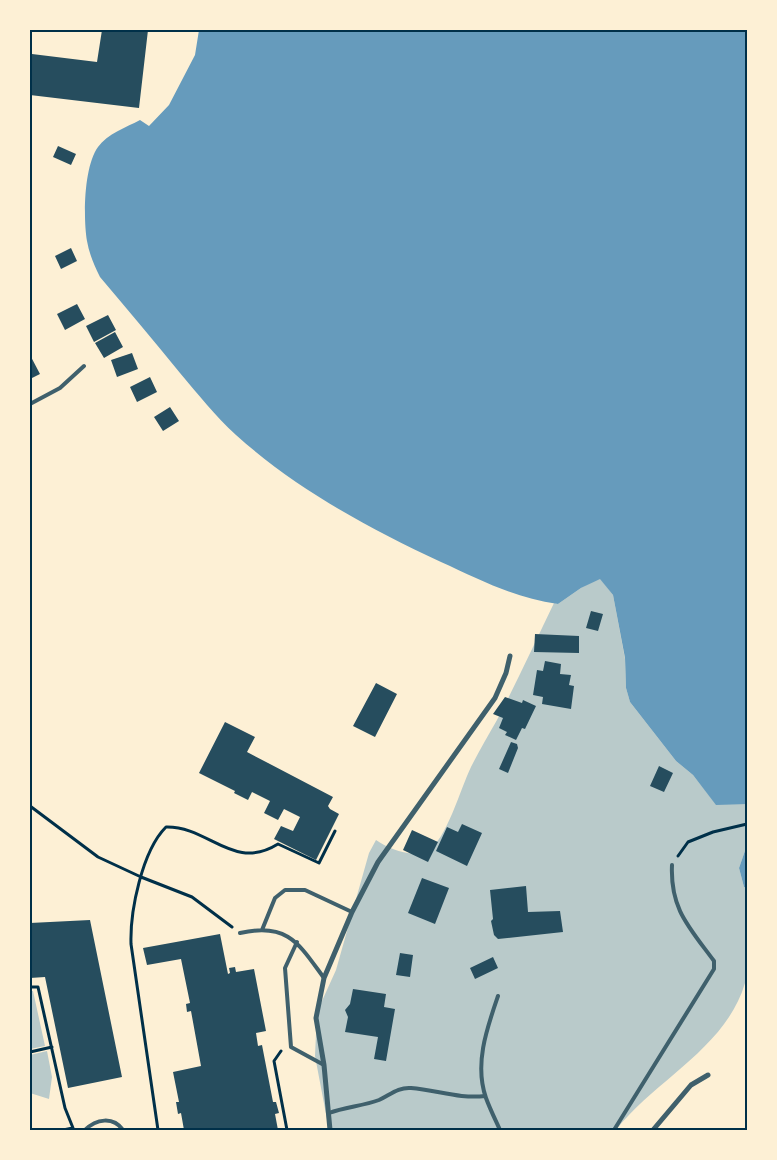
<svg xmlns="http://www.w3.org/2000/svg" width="777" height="1160" viewBox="0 0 777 1160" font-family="'Space Grotesk',sans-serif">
  <rect width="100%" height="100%" fill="#fdf0d5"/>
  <path fill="#b9caca" d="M600,578L613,595L625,659L626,688L630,702L676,761L693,775L716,804H747V845L739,868L744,887L747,888C747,914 752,959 745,983C726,1048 656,1079 616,1130H329L315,1056L317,1012L336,970L369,853L376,840C389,849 411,858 427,851C446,842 461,787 471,767C479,751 488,736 497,720C517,682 535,642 554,603L558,604L581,588Z
    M30,991H33L45,1046L30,1049Z
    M47,1051L52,1077L49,1099L30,1093V1055Z"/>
  <path fill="#669bbc" d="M199,30H747V804L716,805L693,775L676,761L630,702L626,688L625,658L613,595L600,579L581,588L558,604C514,598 481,580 441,562C368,528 296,489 236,435C215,416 198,394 180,373C154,341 127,309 100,277C94,265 89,253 87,241C83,217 84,166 98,147C107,134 127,127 140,120L149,126L169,105L195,55Z
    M747,845V888L744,887L739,868Z"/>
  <path fill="#264d5e" d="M102,30H148L139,108L30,95L32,54L97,62Z
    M58,146L76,154L71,165L53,157Z
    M71,248L77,261L61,269L55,256Z
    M77,304L85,319L65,330L57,314Z
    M108,315L116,330L94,342L86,326Z
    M115,332L123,347L104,358L95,343Z
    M132,353L138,369L117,377L111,360Z
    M30,355L40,374L30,379Z
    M150,377L157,392L137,402L130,387Z
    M170,407L179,421L163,431L154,417Z
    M591,611L603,614L598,631L586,628Z
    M535,634L579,636V653L534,652Z
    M545,661L561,664L560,674L571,675L569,685L574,686L571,709L542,704L543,697L533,695L537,670L543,671Z
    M376,683L397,694L375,737L353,726Z
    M505,697L522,703L523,700L536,706L525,729L522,728L516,740L505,735L507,732L499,728L503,718L493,714Z
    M225,722L255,737L247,752L333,797L328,806L330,809L339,814L316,860L274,839L281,826L293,831L300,817L284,809L278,820L264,813L270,801L252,792L248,800L234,793L235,791L199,773Z
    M511,742L517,744L518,748L508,773L499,769Z
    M659,766L673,773L664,792L650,786Z
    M462,824L482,833L467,866L436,851L447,827L458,832Z
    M412,830L438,842L428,862L403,850Z
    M422,878L449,888L435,924L408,913Z
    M526,886L528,912L560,911L563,932L498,939L494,935L491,921L493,919L490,890Z
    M90,920L122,1077L68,1088L45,977L30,978V923Z
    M220,934L228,974L230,973L229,968L235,967L236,972L254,969L266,1031L256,1033L258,1046L262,1045L273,1102H276L279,1113L275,1114L278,1130H184L181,1113L178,1114L176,1102H179L173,1072L201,1066L191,1011L187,1012L186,1004L190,1003L181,959L147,965L143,948Z
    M400,953L413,955L410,977L396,975Z
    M493,957L498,968L475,979L470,968Z
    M353,989L386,994L384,1007L395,1009L386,1061L374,1059L378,1037L345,1032L348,1017L345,1010L350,1004Z"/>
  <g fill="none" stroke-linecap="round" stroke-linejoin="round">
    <path stroke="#003049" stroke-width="3" d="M30,806L98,857L141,877L192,897L232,927
      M678,856L688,842L713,832L747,824
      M30,987H38L65,1108L73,1128L63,1130
      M281,1051L274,1061L287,1130
      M30,1052L52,1047
      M158,1130L131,944C130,911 142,851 166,827C209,826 233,872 278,844L319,863L335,831"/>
    <path stroke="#3f606c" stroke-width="4" d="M30,404L60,388L84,366
      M262,930L275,898L285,890H305L352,912
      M240,933C288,922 299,944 324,978
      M297,942L285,968L291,1047L324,1065
      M498,996C487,1028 474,1064 486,1098C490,1109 495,1119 500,1130
      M329,1113C345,1107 363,1106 379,1100C390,1095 398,1087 411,1088C437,1090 459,1099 485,1096
      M85,1130C96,1119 113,1116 123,1130
      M614,1130L714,969V961C689,927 670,909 672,865"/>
    <path stroke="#3f606c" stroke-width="5" d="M330,1130L324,1065L316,1018L324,978L352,912L378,862L495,698L506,673L510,656
      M653,1130L691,1085L708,1075"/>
  </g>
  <rect width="777" height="1160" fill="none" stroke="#fdf0d5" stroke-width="62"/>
  <rect x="31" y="31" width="715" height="1098" fill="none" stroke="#003049" stroke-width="2"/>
</svg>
